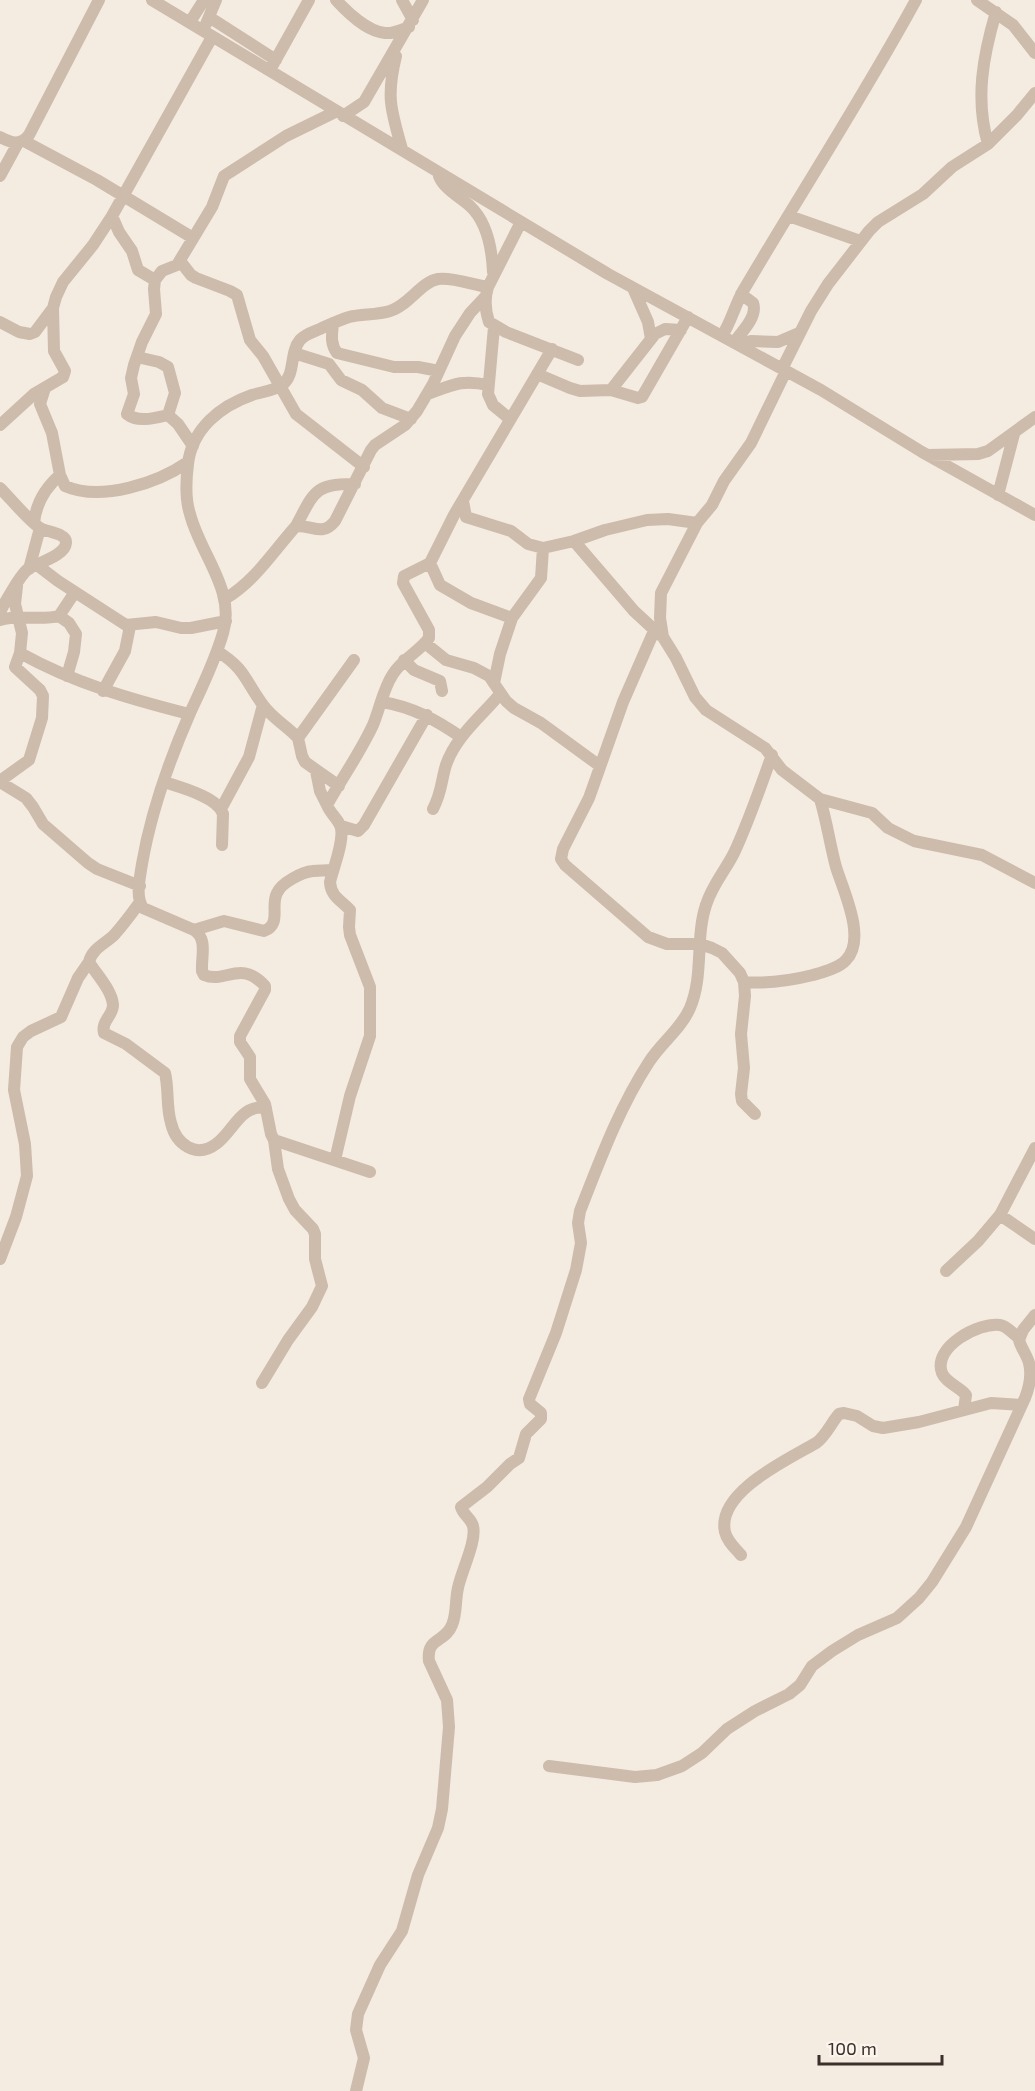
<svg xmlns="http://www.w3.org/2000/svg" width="1035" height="2091" viewBox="0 0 1035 2091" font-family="'Exo 2',sans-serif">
  <rect width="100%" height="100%" fill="#f4ebe1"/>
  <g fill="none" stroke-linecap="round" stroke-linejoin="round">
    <path stroke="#cdbbac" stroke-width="12" d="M152,0L608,274L821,390L922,452L1035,515
      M336,0C347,12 368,32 385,33C393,34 401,30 409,27
      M402,0L413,20
      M977,0L1013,25L1035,53
      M209,17L276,60
      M190,22L204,0
      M206,24L216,0
      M396,56C386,97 391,110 402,149
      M270,70L309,0
      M343,116L364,102L423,0
      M0,137C12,143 20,146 29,135L99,0
      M24,141L97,180L193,238
      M988,144C975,99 983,56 996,12
      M0,176L18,143
      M439,176C444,189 460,197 470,206C487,222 492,249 493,272
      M112,216L119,232L132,251L138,270L155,280
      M789,216L860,241
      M521,222L488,287C484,300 485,310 489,322L506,332L578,360
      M180,261L191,275L196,278L230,291L237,295L250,340L263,356L296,414L364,467
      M633,288L648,322L651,339
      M0,322L19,332L30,334L35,332L53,308
      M333,323C332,334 330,344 337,353L394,367H418L439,371
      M494,327L488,394L493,405L510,419
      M722,336C731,322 735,305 743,291C800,194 862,99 916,0
      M734,342C742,332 758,316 753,303L741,294
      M737,344L751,341L778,342L799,333
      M294,353L329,364L341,380L362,390L382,408L411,419
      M137,357L159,362L168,367L175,393L168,415L178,424L193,446
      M782,369L811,311L828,284L869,231L878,222L923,194L952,167L988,144L1017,115L1035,93
      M786,371L751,443L724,481L712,505L697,523L661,593L660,618L663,637L676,658L695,697L706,710L765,748L782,770L820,799L872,813L888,828L914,841L982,855L1035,883
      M537,374L570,388L580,391L611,390L638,398L642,397L688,317
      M45,388L40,404L52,433L60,475L65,486C101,502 158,483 188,462
      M611,390L655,334L665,329L681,330
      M428,394C452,385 462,379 488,385
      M168,415C155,418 138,423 127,414L134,394L131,378L134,365L142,342L156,314L154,289L155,280L162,271L177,265L212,207L224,176L286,136L335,112
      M0,425L34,394L63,377L65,371L54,351L53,308L56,297L63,282L93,245L112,216L212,37
      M928,455L978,454L988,451L1035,417
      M0,488C11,499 28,520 40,528C46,532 67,533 66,543C65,556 37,563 28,569C21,574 5,602 0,612
      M998,495L1014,434
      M463,501L466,517L511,531L528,544L543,548L574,541L605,530L647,520L668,519L697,523
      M34,523C36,503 45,488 60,475
      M296,526C314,493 314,483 355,484
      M574,541L634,611L660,635
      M430,563L440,585L471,603L512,618
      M37,565L58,581L126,625L156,622L181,628H191L226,621
      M29,569L40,528
      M225,599C256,580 272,553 296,526C313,525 322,537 335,521L371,450L375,445L405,425L417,411L433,384L455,336L470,313L485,297
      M59,616L69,623L76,634L74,652L67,676
      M0,620C20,614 39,621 59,616L75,592
      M654,631L623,702L589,798L563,849L561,859L565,865L648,937L667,944H700L712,948L722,953L740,973L744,982L745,996L741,1034L744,1068L741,1094L742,1101L755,1114
      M425,643L446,660L474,668L489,676L506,701L514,708L541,723L600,766
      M217,651C246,669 245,681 263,705C273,719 287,726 298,738L302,756L305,762L339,786
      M20,653C74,683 130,699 189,714
      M404,660L414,670L440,681L442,691
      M494,683L500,654L512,618L541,578L543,548
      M103,691L125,651L130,626
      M382,702C413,707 436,720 461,737
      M298,738L354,660
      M316,771L320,791L327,805
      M0,781L29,760L42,718L43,696L40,690L15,667L20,653L22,633L15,604L17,586
      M0,782L26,798L33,807L43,824L88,863L97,869L140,886
      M164,782C179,787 218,797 223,814L222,845
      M221,809L249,757L263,705
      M433,809C442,792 441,781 446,765C456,736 482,716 500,694
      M341,826L358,831L364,825L427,715
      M140,902C132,913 124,924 115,934C107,943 92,948 89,962C96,974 112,990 113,1005C113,1016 101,1021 104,1033L126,1044L165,1073C169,1089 166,1107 171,1123C176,1144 196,1159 216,1144C234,1131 240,1104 266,1108
      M194,930L224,921L264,931C282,924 270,906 277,893C281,883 302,872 313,871C319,870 326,871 332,870
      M744,982C769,984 789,981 813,975C824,972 839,968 846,960C867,939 843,890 836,867C830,845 827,822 820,799
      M335,1160L350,1096L370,1036V987L350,935L349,927L350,910C341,900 331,897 330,882C333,868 346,838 340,825C336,817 330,813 327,805C342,778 360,753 373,725C380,708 383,689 393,674C402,659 419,652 429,638V630L403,583L404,576L430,563L454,515L552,349
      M370,1172L274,1140L271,1134L265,1104L250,1079V1057L240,1042V1036L265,990V986C240,959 226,984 204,975L202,971C201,957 208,939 194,930L143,908C135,896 140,878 142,864C151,812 169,761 190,713C202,687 215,661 223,633C236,590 200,554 190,514C185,499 186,480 188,464C192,429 220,406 252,395C261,392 274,391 282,385C296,375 289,353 300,340C305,334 313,332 320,329C329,325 339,320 349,317C362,314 377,315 390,311C408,306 421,282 438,279C453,277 473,285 488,287
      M1000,1215L1035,1239
      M0,1259L16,1217L27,1176L25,1144L14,1090L17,1047L23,1037L31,1031L61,1017L78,978L89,962
      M946,1271L978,1241L1000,1215L1035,1148
      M262,1383L288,1340L312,1307L322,1286L315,1259V1234L313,1229L295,1210L289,1199L278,1169L274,1140
      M964,1410L966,1395C960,1387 946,1383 942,1373C932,1347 979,1322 1000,1325C1007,1326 1013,1334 1019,1338
      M741,1555C735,1548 727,1541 725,1532C716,1492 789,1459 816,1443C826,1436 831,1423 839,1414L844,1413L857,1416L873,1426L883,1428L919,1422L991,1403L1021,1405
      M549,1766L635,1777L657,1775L682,1766L702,1753L727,1729L755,1711L789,1694L800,1685L812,1666L832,1651L858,1635L897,1618L919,1598L932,1582L966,1527L1025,1398C1029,1388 1032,1375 1029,1363C1027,1355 1021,1348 1019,1340L1023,1330L1035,1315
      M356,2091L364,2058L356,2030L358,2014L380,1965L402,1931L418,1875L438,1828L442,1809L449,1727L447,1700L429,1661C426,1637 445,1643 452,1625C457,1614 455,1600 458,1588C461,1572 477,1541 473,1526C471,1518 463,1515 461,1507L487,1487L510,1464L519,1458L526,1434L541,1419V1413L530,1404L529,1399L556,1333L576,1270L581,1243L578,1223L580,1211C600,1160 619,1108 649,1062C661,1043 681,1029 690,1008C704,975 695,938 706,905C712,885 725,871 734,853C749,821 760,788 772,755"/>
  </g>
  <path d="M819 2055v9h123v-9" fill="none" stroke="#3b302b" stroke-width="3"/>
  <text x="828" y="2055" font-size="18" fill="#3b302b" stroke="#fbf5ee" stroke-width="4.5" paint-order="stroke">100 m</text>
</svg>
